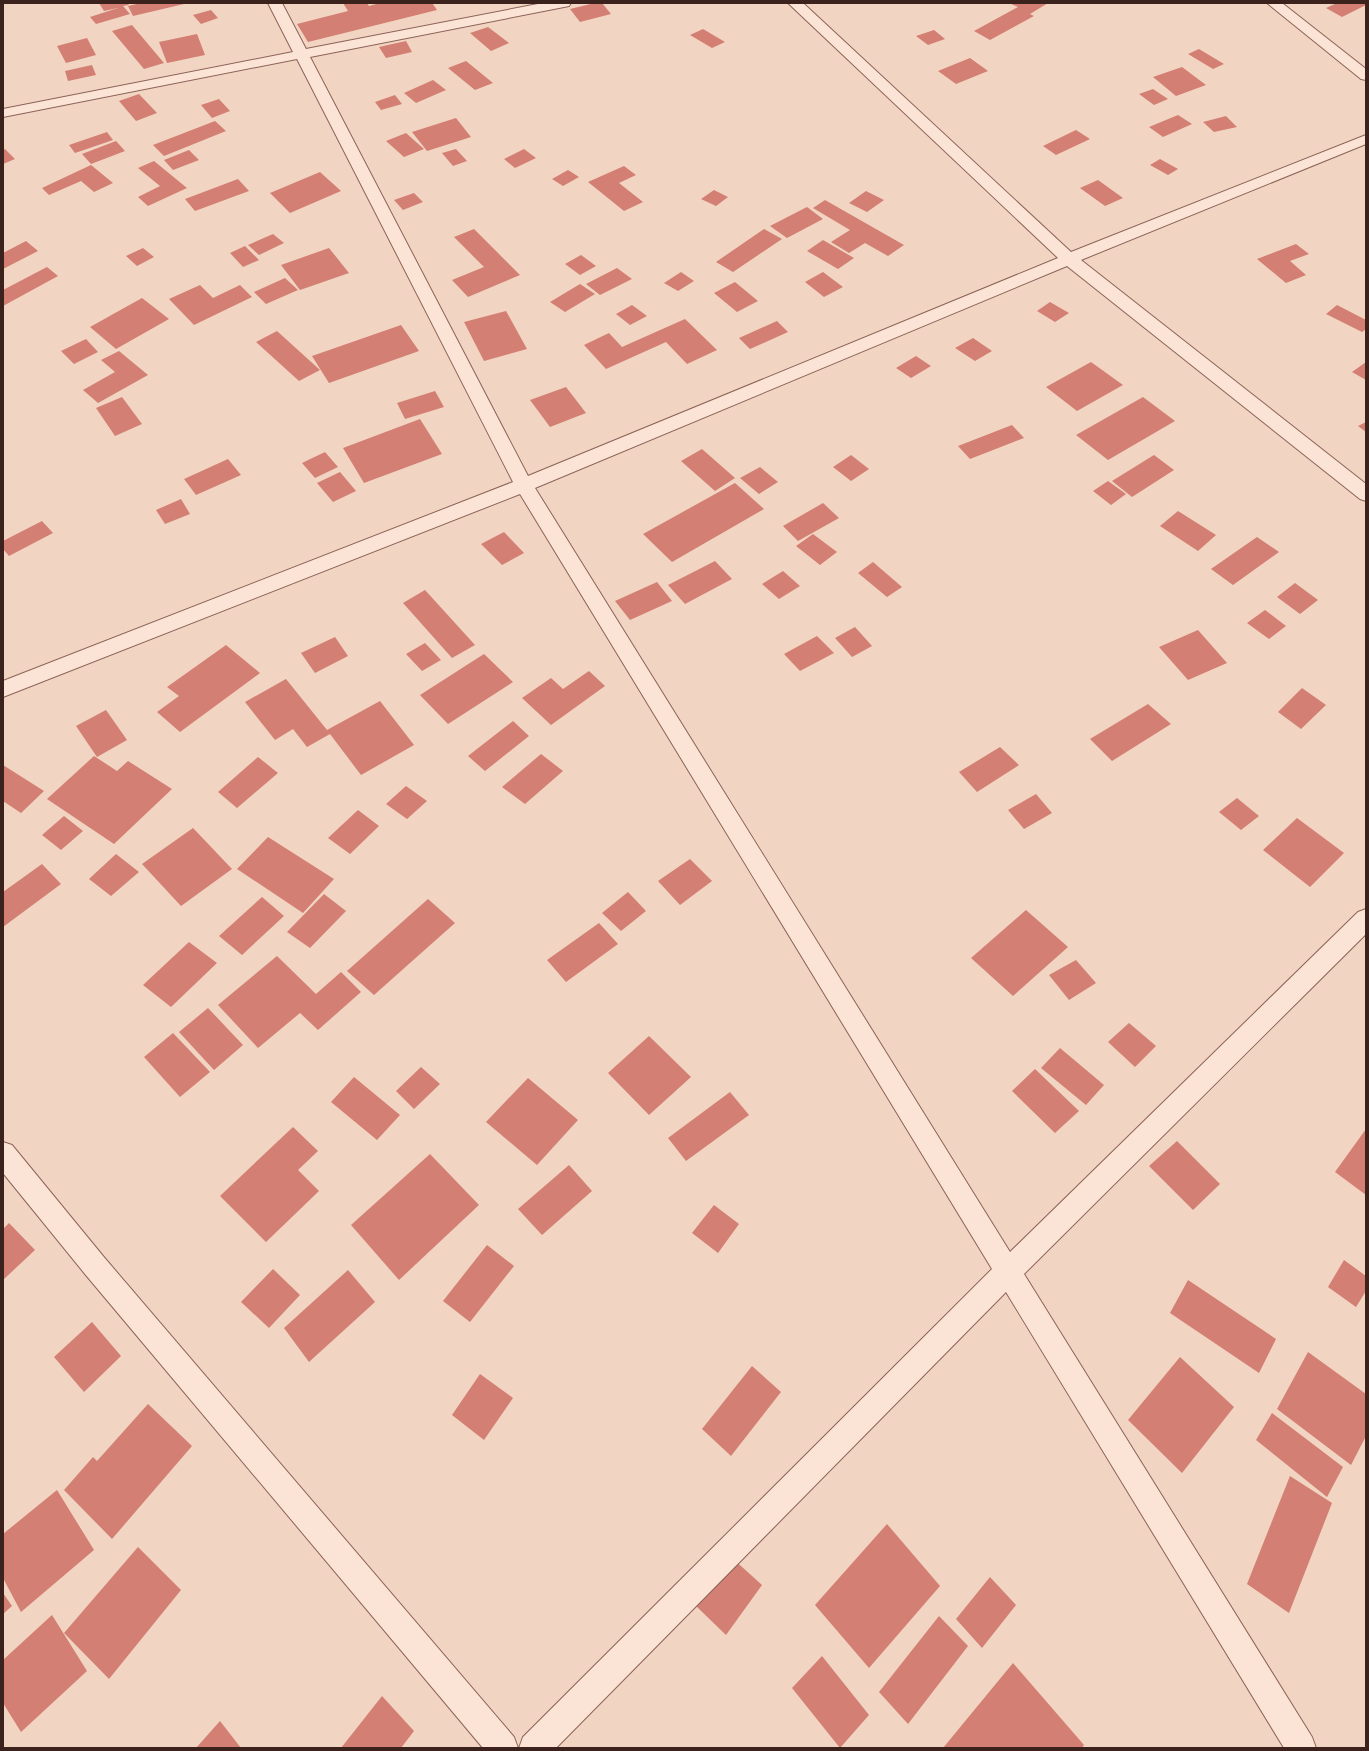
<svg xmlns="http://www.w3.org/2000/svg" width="1369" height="1751" viewBox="0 0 1369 1751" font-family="'IBM Plex Serif',serif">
  <rect width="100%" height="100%" fill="#f1d4c1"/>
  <path fill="#d37f73" d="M99,3H127L129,5L123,6L130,14L96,24L90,17L118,8L104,11Z
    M141,3H183L184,4L133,16L128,6Z
    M343,3H367L369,6L380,3H432L437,10L308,42L297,24L348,11Z
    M595,3H602L611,14L580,22L570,9Z
    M1009,3H1048L1030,14L1034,16L990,40L974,31L1018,7Z
    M1337,3H1366V5L1342,17L1326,8Z
    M211,10L218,18L201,24L193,15Z
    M132,25L164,63L144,69L112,31Z
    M488,27L509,43L491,51L470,33Z
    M703,29L725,42L712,48L690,35Z
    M934,30L945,39L928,45L916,36Z
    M197,34L205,55L167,63L159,42Z
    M87,38L96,55L66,63L57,46Z
    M406,41L412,52L386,58L379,47Z
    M1199,49L1224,64L1213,69L1188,54Z
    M970,58L988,71L956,84L938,71Z
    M466,61L493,83L475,90L448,68Z
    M92,65L96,75L68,81L65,71Z
    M1182,67L1206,85L1176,96L1153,77Z
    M433,80L446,90L416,103L404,93Z
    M1153,89L1168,99L1154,105L1139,94Z
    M139,94L157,113L136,121L119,101Z
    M395,95L402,104L381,110L375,102Z
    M219,99L230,111L212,118L201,105Z
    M1178,115L1192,124L1163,137L1149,127Z
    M1226,116L1237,127L1214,132L1203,122Z
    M456,118L471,137L427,151L412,132Z
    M215,121L226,131L164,156L153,145Z
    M1076,130L1090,139L1056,155L1043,146Z
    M107,132L113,140L75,153L69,145Z
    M406,133L424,149L404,157L386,141Z
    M116,141L125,151L91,164L82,154Z
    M5,149L15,159L3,164V150Z
    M456,149L467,161L453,166L442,153Z
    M524,149L536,158L515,168L504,159Z
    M189,150L199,160L173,170L164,160Z
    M1160,159L1178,169L1168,175L1150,165Z
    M154,161L187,188L148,206L138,197L160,186L138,168Z
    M91,165L113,183L94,192L81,181L49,195L42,188Z
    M624,166L636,175L619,183L643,202L624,211L588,182Z
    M568,170L579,177L563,186L552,179Z
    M320,172L341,191L290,213L270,193Z
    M238,179L249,191L195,211L185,199Z
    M1098,180L1123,198L1105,206L1080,188Z
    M714,190L728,197L716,206L701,199Z
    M866,191L884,200L867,212L849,203Z
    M414,193L423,202L403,210L394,200Z
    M825,200L904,245L888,256L865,243L849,253L831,242L850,230L813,208Z
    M807,207L823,219L787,238L770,226Z
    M474,229L520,275L468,297L452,280L484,267L454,237Z
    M764,229L782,239L733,272L716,262Z
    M273,234L284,243L259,255L248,245Z
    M823,240L854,258L838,269L807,251Z
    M26,241L38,251L3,269V253Z
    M1296,244L1309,254L1290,261L1306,275L1286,283L1257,259Z
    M245,246L259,260L243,267L230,253Z
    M143,248L154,257L137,266L126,256Z
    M329,248L349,273L300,290L281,265Z
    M581,255L596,266L580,275L565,264Z
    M47,267L58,276L3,306V290Z
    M617,268L632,279L600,295L586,284Z
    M681,272L694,281L678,291L664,283Z
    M823,272L843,287L824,297L805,282Z
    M285,278L298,290L266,304L254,292Z
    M735,282L758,301L737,312L714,293Z
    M580,284L595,294L565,312L550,302Z
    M200,285L213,298L240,285L252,297L194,325L169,299Z
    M142,298L169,319L116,349L90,327Z
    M1050,302L1069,313L1055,322L1037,311Z
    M632,305L647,316L630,325L616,314Z
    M1337,305L1366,320V329L1362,332L1326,314Z
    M506,311L527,349L484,361L464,322Z
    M685,319L717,350L687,364L666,342L606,369L584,345L609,333L622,347Z
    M777,321L788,332L750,349L739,338Z
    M401,325L419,351L329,383L312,356Z
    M277,331L320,370L299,381L256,342Z
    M973,338L992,351L975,361L955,348Z
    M86,339L98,352L74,364L61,351Z
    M119,351L148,375L98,403L83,390L115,372L101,360Z
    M916,356L931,366L911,378L896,368Z
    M1091,362L1123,385L1077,411L1046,387Z
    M1366,362V380L1352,372Z
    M566,387L586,413L550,427L530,400Z
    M435,391L444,407L405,419L397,403Z
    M122,397L142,424L115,436L96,408Z
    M1143,397L1175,421L1108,460L1076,435Z
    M420,419L442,454L364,483L343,448Z
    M1366,422V432L1358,426Z
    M1012,425L1024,438L970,459L958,446Z
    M702,449L735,478L715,491L681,461Z
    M325,452L338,467L315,478L302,463Z
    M851,455L869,469L851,481L833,467Z
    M1154,455L1174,470L1132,497L1112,481Z
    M228,459L241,475L196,495L184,479Z
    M760,467L778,482L759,494L740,478Z
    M340,472L356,491L333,502L317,483Z
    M1108,481L1126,494L1111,505L1093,491Z
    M735,483L764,509L672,562L643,534Z
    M181,499L190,514L165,524L156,510Z
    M823,503L839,518L798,541L783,526Z
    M1178,511L1216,535L1198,551L1160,526Z
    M42,521L53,533L9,556L3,549V541Z
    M504,532L524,553L502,565L481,544Z
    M813,534L837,552L820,565L796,546Z
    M1257,537L1279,552L1233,585L1211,569Z
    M715,561L732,579L685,604L668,585Z
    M873,562L902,587L887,597L858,573Z
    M783,571L800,586L779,599L762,584Z
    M657,582L672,601L630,620L615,601Z
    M1295,583L1318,600L1300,614L1277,597Z
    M425,590L475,645L452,658L403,603Z
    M1265,610L1286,626L1269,639L1247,623Z
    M855,627L872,646L852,657L835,638Z
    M1198,630L1227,663L1188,680L1159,647Z
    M817,636L834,653L800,671L784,654Z
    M335,637L348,656L315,673L301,653Z
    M425,643L441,660L422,671L406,654Z
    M226,645L260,673L180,732L157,712L179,696L167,687Z
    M484,654L513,682L448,724L420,695Z
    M589,671L605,686L551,725L522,698L551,678L563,689Z
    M286,679L327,730L380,701L414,745L361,775L330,734L307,747L293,729L275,740L245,702Z
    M1302,688L1326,705L1301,729L1278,712Z
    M1148,704L1171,724L1112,761L1090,739Z
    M106,710L127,740L97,757L76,726Z
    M513,721L529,736L485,771L468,756Z
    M1000,747L1019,765L977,792L959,772Z
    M541,754L563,771L525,804L502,787Z
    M94,756L117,771L128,761L172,789L114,844L47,799Z
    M258,757L278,773L237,808L218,792Z
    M3,765L44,791L21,813L3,801Z
    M406,786L427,801L407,819L386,804Z
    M1036,794L1052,813L1024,829L1008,810Z
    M1237,798L1259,816L1241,830L1219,812Z
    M358,810L379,826L350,854L328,838Z
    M64,816L83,831L61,850L42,835Z
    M1297,818L1344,853L1310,887L1263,850Z
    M193,828L232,869L181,906L142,864Z
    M268,837L334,879L303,913L237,869Z
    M116,854L139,872L111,896L89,879Z
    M690,859L712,881L680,905L658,881Z
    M42,864L61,884L3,927V892Z
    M628,892L646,911L621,931L602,913Z
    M324,894L346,911L310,948L287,932Z
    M262,897L284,916L242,955L219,936Z
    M428,899L455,923L374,995L347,971Z
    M1026,910L1068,947L1013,996L971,958Z
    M599,923L618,944L566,982L547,960Z
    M189,942L217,963L171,1007L143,985Z
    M277,956L316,994L341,972L361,992L318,1030L300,1013L258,1048L218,1005Z
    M1076,960L1096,983L1069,1000L1049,975Z
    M208,1008L243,1045L214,1070L179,1032Z
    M1129,1023L1156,1046L1135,1067L1108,1042Z
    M173,1033L210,1072L180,1097L144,1057Z
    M649,1036L691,1077L649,1115L608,1073Z
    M1060,1048L1104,1085L1086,1105L1041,1068Z
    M421,1067L440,1084L414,1109L396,1091Z
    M1035,1069L1079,1111L1055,1133L1012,1091Z
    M354,1077L400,1115L377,1140L331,1102Z
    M528,1078L578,1120L537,1165L486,1122Z
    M730,1092L749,1115L686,1161L668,1138Z
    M293,1127L318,1151L298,1170L319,1191L266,1242L220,1196Z
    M1366,1129V1195L1335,1172Z
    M1177,1141L1220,1184L1193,1210L1149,1166Z
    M430,1154L479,1205L399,1280L351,1225Z
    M569,1165L592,1191L542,1235L518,1209Z
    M714,1205L739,1224L718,1253L692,1233Z
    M9,1223L35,1250L3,1280V1229Z
    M487,1245L514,1266L470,1322L443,1301Z
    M1344,1260L1366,1276V1291L1356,1307L1328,1287Z
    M273,1269L300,1295L269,1328L241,1302Z
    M348,1270L375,1302L309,1362L284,1328Z
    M1188,1280L1276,1339L1259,1373L1170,1313Z
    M92,1322L121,1356L84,1392L54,1357Z
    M1308,1352L1366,1394V1436L1351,1465L1277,1409Z
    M1180,1357L1234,1407L1182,1473L1128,1420Z
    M752,1366L781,1392L731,1456L702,1429Z
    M480,1374L513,1398L484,1440L452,1415Z
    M148,1404L192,1446L112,1539L64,1490L93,1457L97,1461Z
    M1272,1413L1343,1467L1327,1497L1256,1440Z
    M1290,1476L1332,1503L1289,1613L1247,1584Z
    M57,1490L94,1550L21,1612L3,1578V1534Z
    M887,1524L940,1586L869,1668L815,1605Z
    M138,1547L181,1590L109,1679L64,1633Z
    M731,1557L762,1585L726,1635L696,1606Z
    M990,1577L1016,1605L982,1648L956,1619Z
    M3,1593L12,1606L3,1614Z
    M52,1615L87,1671L21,1732L3,1703V1660Z
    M939,1616L968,1646L908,1724L879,1692Z
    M822,1656L869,1715L840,1748L792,1688Z
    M1013,1663L1084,1745L1082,1748H943Z
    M382,1696L414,1731L401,1748H341Z
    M220,1721L241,1748H196Z"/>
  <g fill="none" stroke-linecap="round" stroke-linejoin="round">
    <defs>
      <path id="minor" d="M268,3H282L306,49L543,3H571L569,6L564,7L310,57L528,476L1058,258L788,3H803L1071,252L1366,135V144L1081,260L1366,484V501L1360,499L1067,266L535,488L1010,1252L1358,912L1366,909V934L1024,1274L1312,1737L1316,1748H1284L1006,1292L556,1748H519L523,1737L992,1269L520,494L3,697V681L513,482L297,59L3,117V109L293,52Z
        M1267,3H1282L1366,69V80L1361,79Z
        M3,1142L12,1145L103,1256L514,1737L518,1748H483L85,1274L3,1173Z"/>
    </defs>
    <use href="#minor" stroke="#8c6357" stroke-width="2"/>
    <use href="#minor" fill="#fbe4d5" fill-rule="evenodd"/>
  </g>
  <rect width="1369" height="1751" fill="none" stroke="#3b221c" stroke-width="8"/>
</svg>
